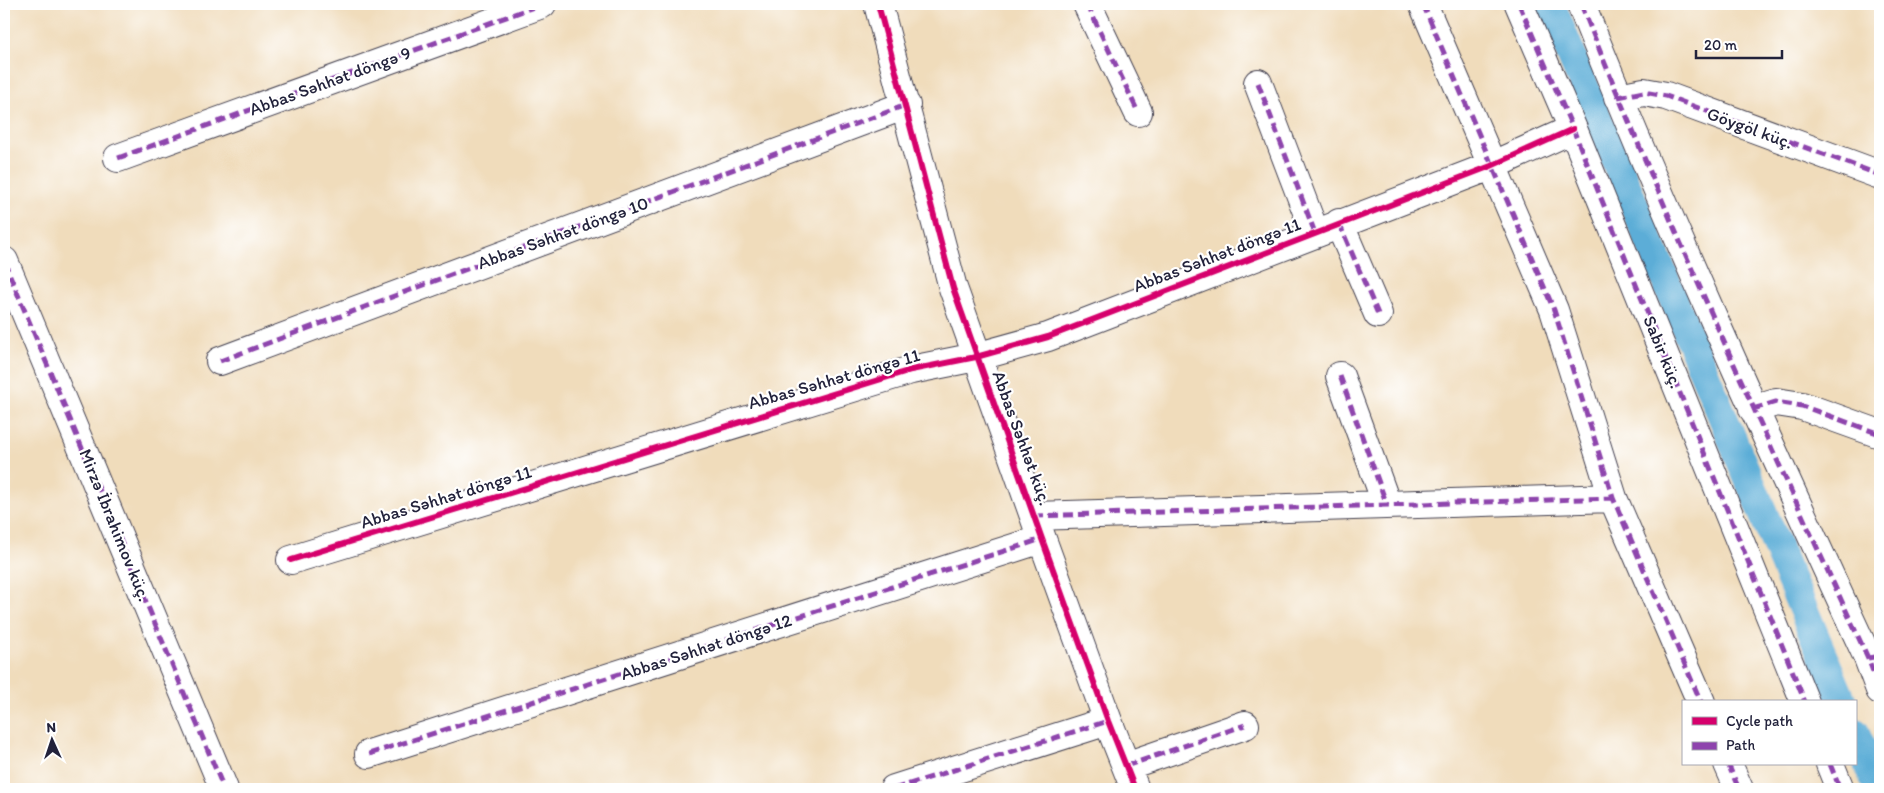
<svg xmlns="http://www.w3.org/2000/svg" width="1884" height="793" viewBox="0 0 1884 793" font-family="Itim,sans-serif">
  <rect width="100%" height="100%" fill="#fff"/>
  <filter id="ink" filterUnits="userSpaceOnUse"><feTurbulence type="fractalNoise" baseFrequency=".02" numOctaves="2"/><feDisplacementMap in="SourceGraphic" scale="10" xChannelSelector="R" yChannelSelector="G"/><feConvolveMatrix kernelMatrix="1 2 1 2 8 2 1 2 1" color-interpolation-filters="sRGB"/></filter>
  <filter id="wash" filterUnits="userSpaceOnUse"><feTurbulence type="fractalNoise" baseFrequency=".0096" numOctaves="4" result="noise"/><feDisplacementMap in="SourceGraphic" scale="20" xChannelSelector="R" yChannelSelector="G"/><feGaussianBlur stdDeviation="1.12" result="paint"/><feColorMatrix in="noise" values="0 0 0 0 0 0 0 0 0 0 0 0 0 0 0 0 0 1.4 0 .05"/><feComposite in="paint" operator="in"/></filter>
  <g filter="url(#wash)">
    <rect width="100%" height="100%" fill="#f0dcbb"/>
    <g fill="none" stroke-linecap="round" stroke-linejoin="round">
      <path stroke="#5cadd7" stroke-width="30" d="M1550,4L1842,702
        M1855,733L1879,789"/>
    </g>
  </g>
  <g filter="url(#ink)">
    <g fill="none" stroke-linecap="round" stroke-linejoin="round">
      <defs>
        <path id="minor" d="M878,4L953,288L1042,539L1108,721L1135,789
          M1087,4L1138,112
          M1423,4L1554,310L1613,498L1701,702
          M1519,4L1573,129L1805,702
          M1581,4C1669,225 1768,442 1868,658L1880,690
          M1258,83L1315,233
          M1618,97L1644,92L1666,96L1880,175
          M118,158L542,4
          M1339,223L1378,314
          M4,261L224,789
          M220,361L906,105
          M1340,376L1387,505
          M1753,409L1776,402L1802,406L1880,434
          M1034,516L1613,498
          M291,560L911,370L976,357L1048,337L1491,166L1573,129
          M369,754L1042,539
          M1728,764L1739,789
          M1830,764L1840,789
          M1126,766L1245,725
          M894,789L1108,721"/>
      </defs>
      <use href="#minor" stroke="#413e4e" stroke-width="30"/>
      <use href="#minor" stroke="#fff" stroke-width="28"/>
      <path stroke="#8e44ad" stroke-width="5" stroke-dasharray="10 5" stroke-linecap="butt" d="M1087,4L1138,112
        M1423,4L1554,310L1613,498L1701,702
        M1519,4L1573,129L1805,702
        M1581,4C1669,225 1768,442 1868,658L1880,690
        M1258,83L1315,233
        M1618,97L1644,92L1666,96L1880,175
        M118,158L542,4
        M1339,223L1378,314
        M4,261L224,789
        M220,361L906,105
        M1340,376L1387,505
        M1753,409L1776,402L1802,406L1880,434
        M1034,516L1613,498
        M1868,658L1880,656
        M369,754L1042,539
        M1728,764L1739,789
        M1830,764L1840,789
        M1126,766L1245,725
        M894,789L1108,721"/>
      <defs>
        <path id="cycleway" d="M878,4L953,288L1042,539L1108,721L1135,789
          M291,560L911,370L976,357L1048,337L1491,166L1573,129"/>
      </defs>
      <use href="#cycleway" stroke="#fff" stroke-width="9"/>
      <use href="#cycleway" stroke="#d6006c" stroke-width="6"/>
    </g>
  </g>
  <g text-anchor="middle" stroke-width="4.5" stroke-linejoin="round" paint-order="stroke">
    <g font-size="18" fill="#22223b" stroke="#fff">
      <text transform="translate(330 81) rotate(-20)" y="6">Abbas Səhhət döngə 9</text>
      <text transform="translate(1750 128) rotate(20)" y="6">Göygöl küç.</text>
      <text transform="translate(563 233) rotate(-20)" y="6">Abbas Səhhət döngə 10</text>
      <text transform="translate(1217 255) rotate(-21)" y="6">Abbas Səhhət döngə 11</text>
      <text transform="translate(1663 352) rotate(68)" y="6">Sabir küç.</text>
      <text transform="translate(834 379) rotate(-16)" y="6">Abbas Səhhət döngə 11</text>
      <text transform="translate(1022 438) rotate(70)" y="6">Abbas Səhhət küç.</text>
      <text transform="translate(446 497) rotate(-17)" y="6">Abbas Səhhət döngə 11</text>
      <text transform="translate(115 525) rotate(68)" y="6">Mirzə İbrahimov küç.</text>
      <text transform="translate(706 647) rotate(-18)" y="6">Abbas Səhhət döngə 12</text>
    </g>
  </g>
  <rect width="1884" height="793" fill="none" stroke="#fff" stroke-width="20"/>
  <rect x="1682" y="700" width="175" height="65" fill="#ffffff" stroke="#a7a7b1"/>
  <rect x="1692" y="717" width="25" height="8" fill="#d6006c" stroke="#a7a7b1"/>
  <text x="1726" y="726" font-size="15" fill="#22223b">Cycle path</text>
  <rect x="1692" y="742" width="25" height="8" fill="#8e44ad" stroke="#a7a7b1"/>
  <text x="1726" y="750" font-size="15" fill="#22223b">Path</text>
  <g transform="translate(52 740) rotate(357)" stroke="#ffffff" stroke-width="4" paint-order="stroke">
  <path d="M0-4L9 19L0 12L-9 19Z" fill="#22223b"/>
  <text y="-8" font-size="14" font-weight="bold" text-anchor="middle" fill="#22223b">N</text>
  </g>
  <path d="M1696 50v8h86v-8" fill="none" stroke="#22223b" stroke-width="2.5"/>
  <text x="1704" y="50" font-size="15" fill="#22223b" stroke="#ffffff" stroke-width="4" paint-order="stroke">20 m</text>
</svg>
